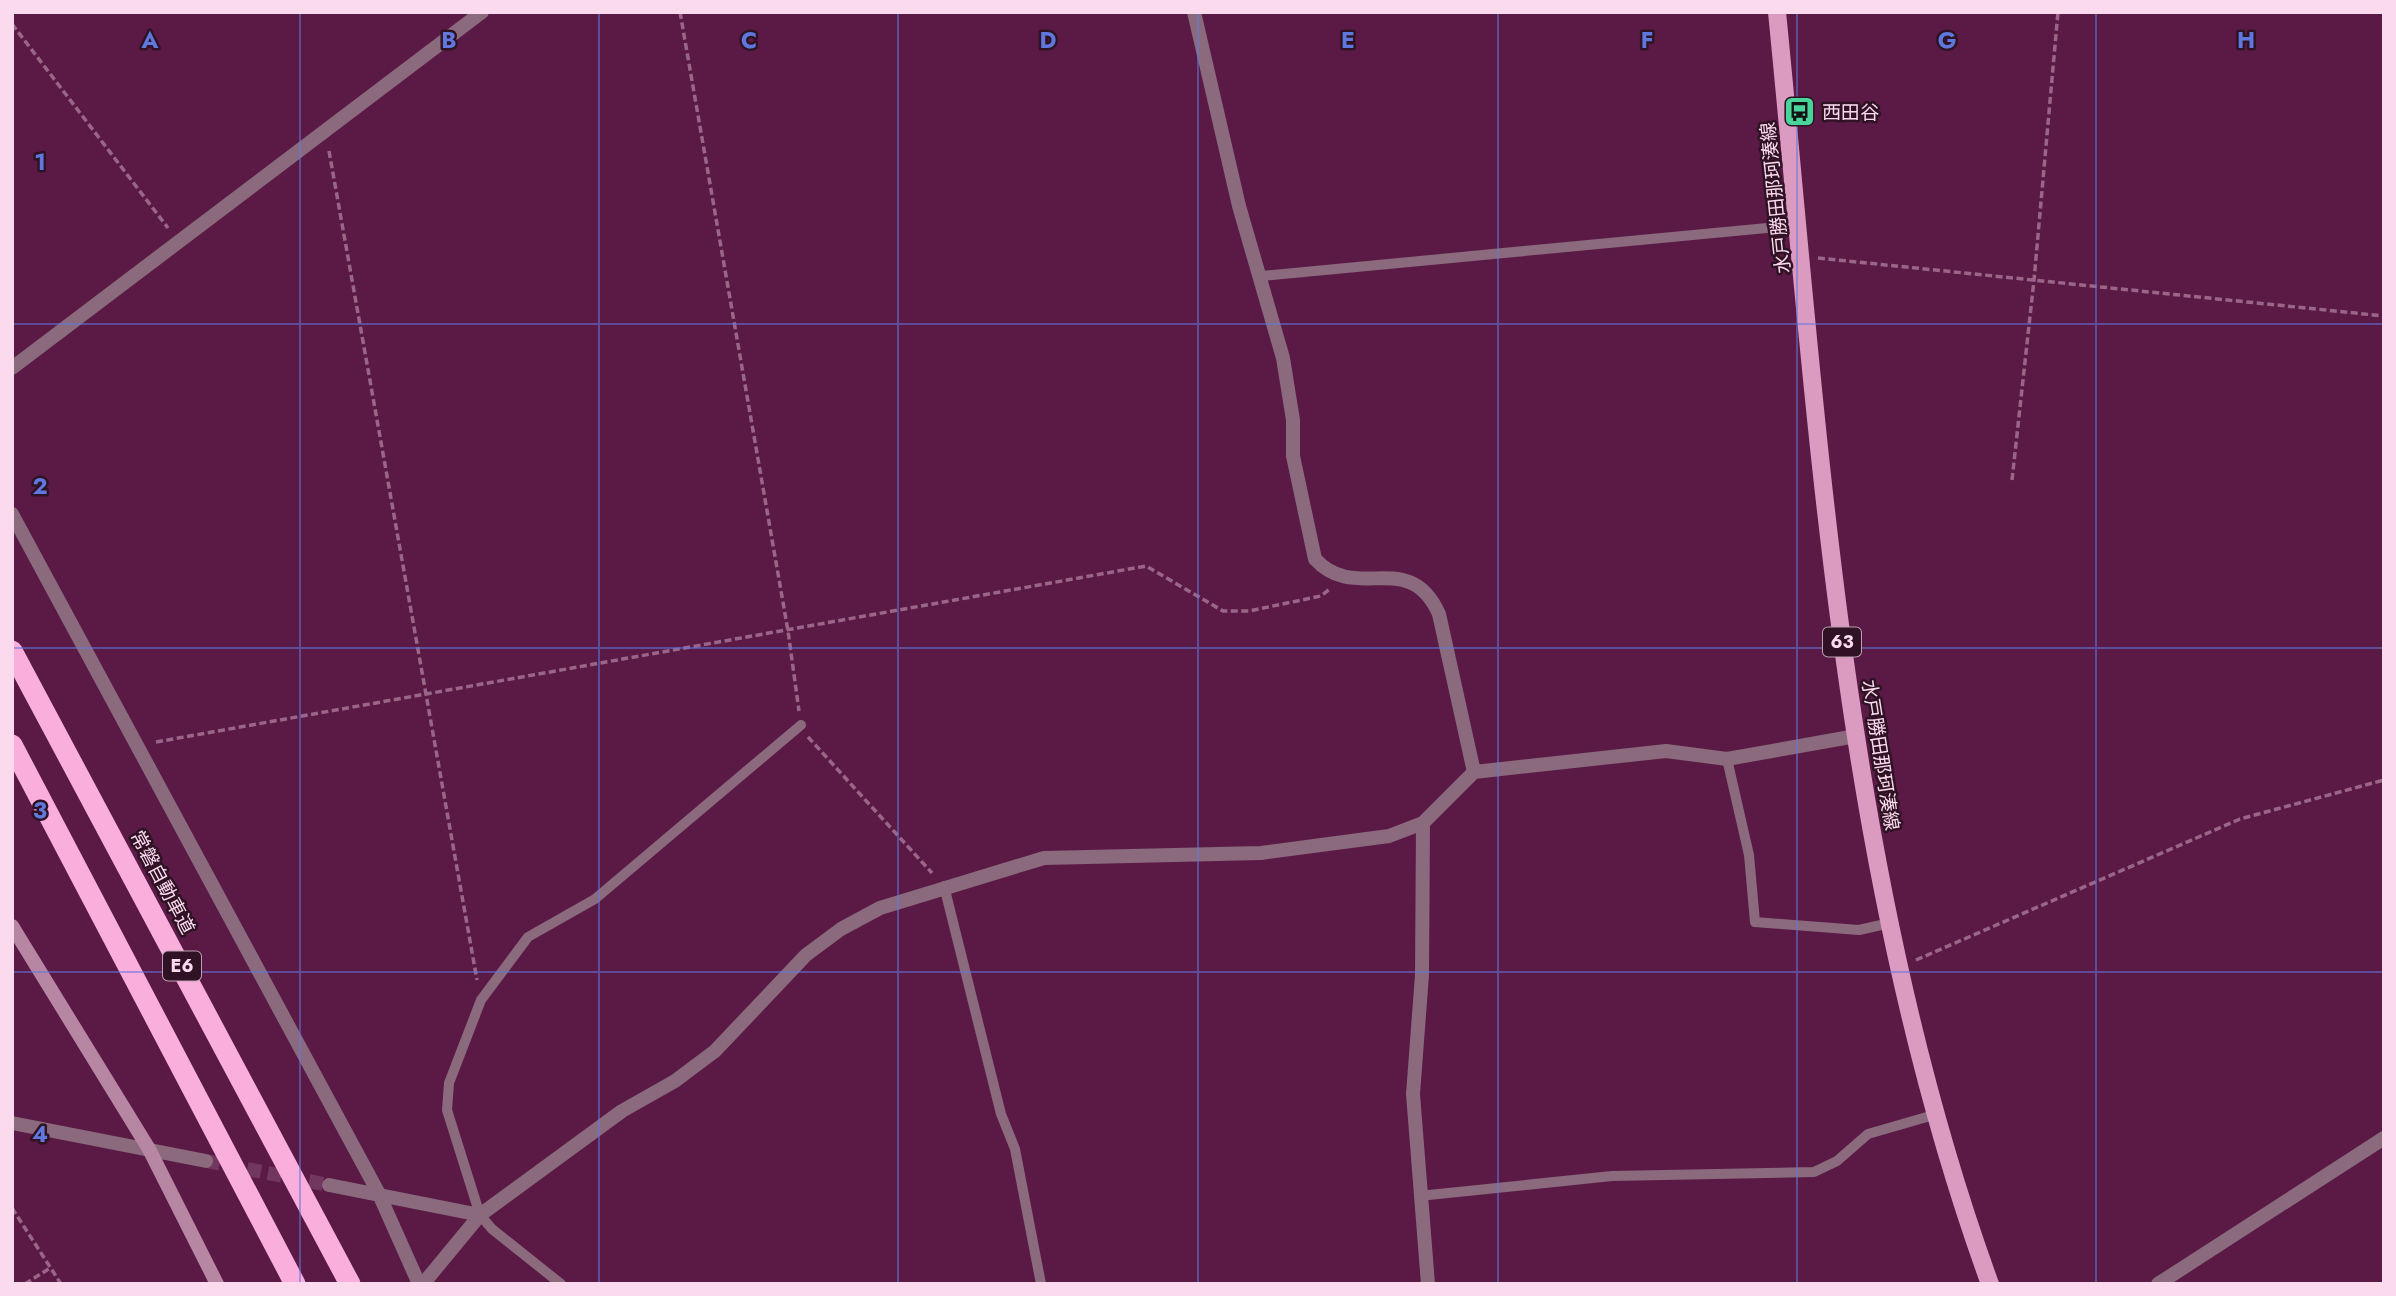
<svg xmlns="http://www.w3.org/2000/svg" width="2396" height="1296" viewBox="0 0 2396 1296" font-family="Jost,'Noto Sans JP',sans-serif">
  <rect width="100%" height="100%" fill="#5a1a45"/>
  <g fill="none" stroke-linecap="round" stroke-linejoin="round">
    <path stroke="#72375e" stroke-width="14" stroke-dasharray="14 7" stroke-linecap="butt" d="M206,1161L329,1185"/>
    <path stroke="#9a6688" stroke-width="3.5" stroke-dasharray="7 3.5" stroke-linecap="butt" d="M680,12L788,631L799,711
      M12,24L168,228
      M329,151L477,980
      M1818,258L2384,316
      M2012,480L2034,280L2058,12
      M808,737L932,873
      M156,742L1146,566L1223,611H1249L1321,596L1331,588
      M1916,960L2240,819L2384,780
      M12,1208L61,1284
      M25,1284L50,1268"/>
    <path stroke="#8a6a7c" stroke-width="10" d="M1262,276L1798,225
      M1727,759L1749,855L1755,922L1859,930L1890,923
      M944,886L1001,1114L1015,1149L1041,1284
      M1419,1196L1612,1176L1814,1172L1837,1161L1868,1134L1937,1114
      M561,1284L492,1229L480,1215L447,1110L449,1083L481,1000L528,937L595,899L801,725"/>
    <path stroke="#8a6a7c" stroke-width="14" d="M1194,12L1239,206L1283,358L1293,420V456L1315,559C1356,604 1409,547 1439,614L1474,772
      M12,368L482,12
      M12,514L378,1192L419,1284
      M1423,823L1422,975L1413,1094L1428,1284
      M12,1123L206,1161
      M329,1185L480,1215
      M423,1284L480,1215L622,1111L675,1081L715,1051L806,955L841,929L880,908L1044,858L1261,853L1389,836L1423,823L1474,772L1666,751L1727,759L1856,736
      M2158,1284L2384,1138"/>
    <path stroke="#b786a3" stroke-width="14" d="M12,926L149,1149L217,1284"/>
    <path stroke="#db9bc1" stroke-width="18" d="M1777,12C1819,435 1843,881 1990,1284"/>
    <path stroke="#faaedc" stroke-width="21" d="M12,651L350,1284
      M12,745L295,1284"/>
  </g>
  <path fill="none" stroke="#6078de" stroke-width="2" stroke-opacity="0.55" d="M300,12V1284M599,12V1284M898,12V1284M1198,12V1284M1498,12V1284M1797,12V1284M2096,12V1284M12,324H2384M12,648H2384M12,972H2384"/>
  <defs>
    <symbol id="bus-square" viewBox="-11 -11 22 22"><rect x="-9" y="-9" width="18" height="18" rx="4" fill="#49d49c" stroke="#2f1325"/><path d="M-5-6H5V4H4V6H2V4H-2V6H-4V4H-5ZM-3.5-4V0h7V-4ZM-3.5 1.2v1.5H-2V1.2ZM2 1.2v1.5H3.5V1.2Z" fill="#111"/></symbol>
  </defs>
  <g fill-rule="evenodd">
    <use href="#bus-square" x="1782" y="94" width="35" height="35"/>
  </g>
  <g text-anchor="middle" stroke-width="5" stroke-linejoin="round" paint-order="stroke">
    <g fill="#2f1325" stroke="#be9eb1" stroke-width="2">
      <rect x="1823" y="627.5" width="38" height="29" rx="5"/>
      <rect x="163" y="951.5" width="38" height="29" rx="5"/>
    </g>
    <g font-size="18" font-weight="bold" fill="#fbdaed">
      <text x="1842" y="648">63</text>
      <text x="182" y="972">E6</text>
    </g>
    <g font-size="19" fill="#fbdaed" stroke="#2f1325" text-anchor="start">
      <text x="1822" y="119">西田谷</text>
    </g>
    <g font-size="19" fill="#fbdaed" stroke="#2f1325">
      <text transform="translate(1775 198) rotate(-96)" y="7">水戸勝田那珂湊線</text>
      <text transform="translate(1881 755) rotate(81)" y="7">水戸勝田那珂湊線</text>
      <text transform="translate(163 882) rotate(62)" y="7">常磐自動車道</text>
    </g>
  </g>
  <g font-size="23" text-anchor="middle" font-weight="bold" fill="#6078de" stroke="#2f1325" stroke-width="5" stroke-linejoin="round" paint-order="stroke">
    <text x="150" y="48">A</text>
    <text x="449" y="48">B</text>
    <text x="749" y="48">C</text>
    <text x="1048" y="48">D</text>
    <text x="1348" y="48">E</text>
    <text x="1647" y="48">F</text>
    <text x="1947" y="48">G</text>
    <text x="2246" y="48">H</text>
    <text x="40" y="170">1</text>
    <text x="40" y="494">2</text>
    <text x="40" y="818">3</text>
    <text x="40" y="1142">4</text>
  </g>
  <rect width="2396" height="1296" fill="none" stroke="#fbdaed" stroke-width="28"/>
</svg>
